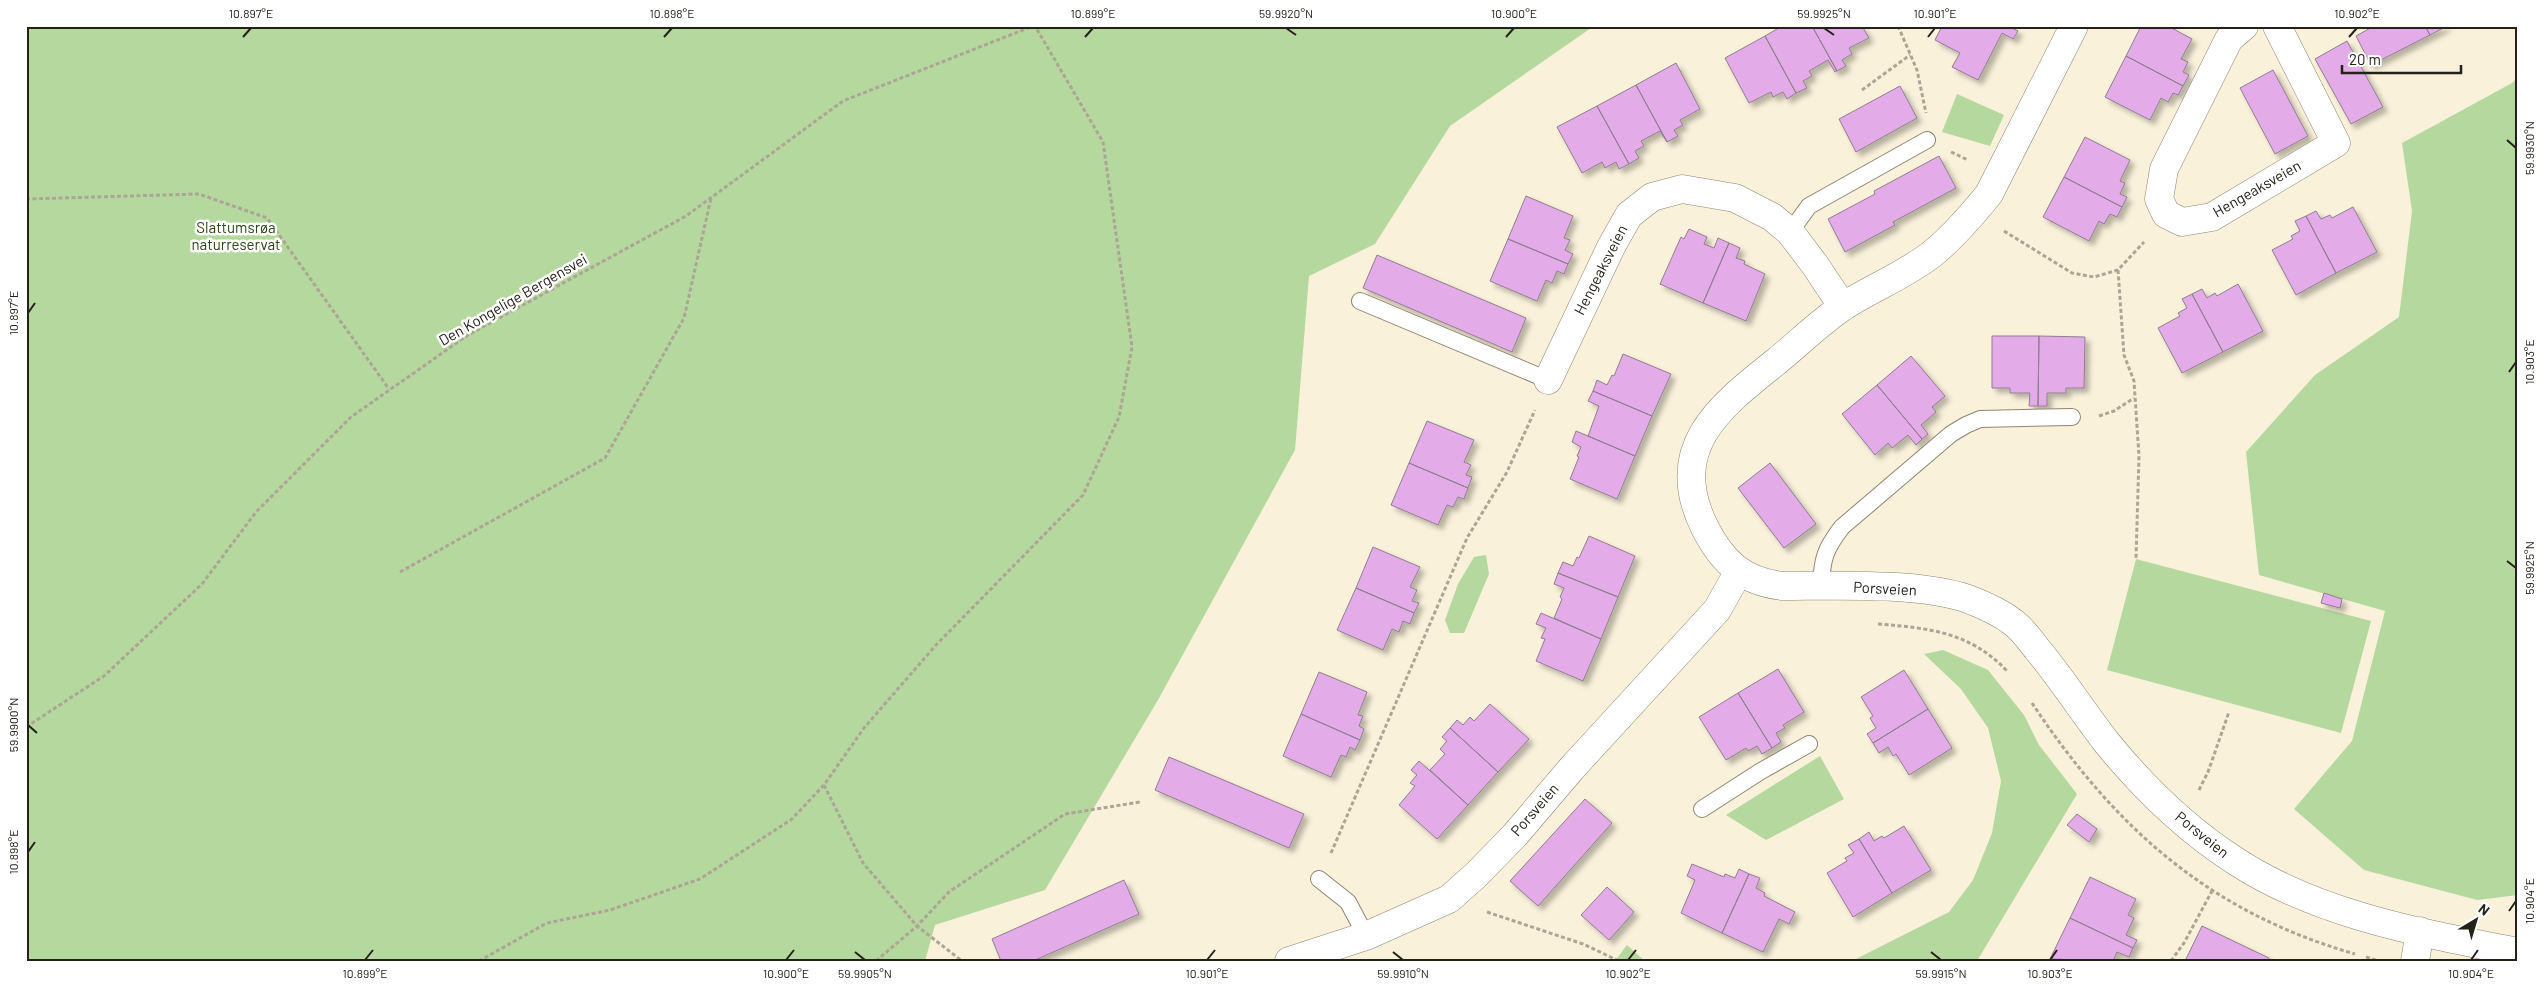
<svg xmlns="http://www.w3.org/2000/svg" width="2544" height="987" viewBox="0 0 2544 987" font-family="Barlow,sans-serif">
  <defs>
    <filter id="shadow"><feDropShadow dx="4.5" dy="4.5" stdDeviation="2.5" flood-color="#0004"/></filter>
  </defs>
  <rect width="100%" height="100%" fill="#faf1db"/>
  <path fill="#b5d89e" d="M26,26H1594L1450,126L1375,244L1309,276L1295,450L1158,700L1045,890L935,925L925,961H26Z
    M2518,77V895L2477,900L2364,870L2294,809L2352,741L2385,611L2259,575L2246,452L2315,375L2399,317L2412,211L2402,143L2512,83Z
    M1957,94L2004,115L1990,146L1942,132Z
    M1486,555L1489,574L1464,633H1450L1445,620L1458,584L1474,557Z
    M2136,559L2371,621L2341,733L2107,670Z
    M1943,650L1988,670L2024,715L2039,745L2077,794L1977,961H1852L1949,912L1973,880L1992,833L2001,781L1988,728L1961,689L1924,654Z
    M1820,756L1844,799L1766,840L1726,815Z
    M1627,945L1645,961H1615Z"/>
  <path fill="#e3abe8" stroke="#8e7e8f" filter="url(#shadow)" d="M1782,26H1812L1837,71L1835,72L1828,60L1809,71L1812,76L1803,81L1807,88L1796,93L1765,36Z
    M1812,26H1862L1869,38L1849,48L1852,54L1842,60L1846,66L1837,71Z
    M1942,26H2008L2018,31L2013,39L2002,33L1978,80L1952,67L1960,53L1935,40Z
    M2141,26H2168L2192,39L2181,59L2188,62L2183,72L2189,75L2183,86L2126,56Z
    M2425,26H2447L2430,35Z
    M2425,26L2430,35L2371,65L2356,36L2374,26Z
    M1765,36L1796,93L1787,99L1783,92L1773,97L1771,92L1749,103L1725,58Z
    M2347,41L2383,107L2351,124L2315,59Z
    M2126,56L2183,86L2178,95L2173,93L2168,102L2161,98L2150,120L2105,97Z
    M1676,63L1700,109L1680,120L1683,125L1674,130L1678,136L1667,142L1636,85Z
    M2273,70L2308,136L2275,154L2240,88Z
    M1636,85L1667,142L1660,131L1641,141L1644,146L1635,151L1639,158L1629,164L1597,106Z
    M1900,86L1917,118L1856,152L1839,119Z
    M1597,106L1629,164L1619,169L1616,162L1605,168L1602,162L1582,173L1557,127Z
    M2085,137L2130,160L2120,181L2125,183L2120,194L2127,197L2122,207L2064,177Z
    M1939,156L1956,188L1893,222L1895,225L1845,252L1828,219L1875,194L1874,191Z
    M2064,177L2122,207L2117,217L2110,214L2104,224L2099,221L2089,241L2043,217Z
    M1526,196L1573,216L1564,238L1570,240L1565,250L1573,254L1568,264L1508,239Z
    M2353,207L2377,252L2336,273L2306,216L2316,211L2321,219L2330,215L2332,218Z
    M2306,216L2336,273L2296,295L2272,250L2293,239L2291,236L2300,231L2295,221Z
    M1689,229L1707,237L1704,244L1714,248L1718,238L1729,243L1703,303L1660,284L1681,237L1684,239Z
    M1508,239L1568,264L1564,274L1557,271L1552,283L1546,280L1537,301L1490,281Z
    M1729,243L1740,248L1736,258L1745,261L1744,264L1765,274L1746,321L1703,303Z
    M1377,255L1526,318L1512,352L1363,288Z
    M2238,284L2263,331L2223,352L2192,294L2202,289L2207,298L2215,293L2217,296Z
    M2192,294L2223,352L2182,373L2158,328L2180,316L2178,313L2187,308L2182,299Z
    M1992,336H2039L2038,406H2029L2030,393H2010V388H1992Z
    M2039,336L2085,337L2084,388H2066V393H2047V406H2038Z
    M1623,354L1671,374L1652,416L1593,391L1597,380L1607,385L1612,375L1614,376Z
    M1911,356L1945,396L1932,407L1936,412L1921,425L1928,434L1922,439L1877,385Z
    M1877,385L1922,439L1916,445L1908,435L1892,448L1888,443L1875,455L1842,414Z
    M1593,391L1652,416L1635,456L1588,436L1599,406L1588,401Z
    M1427,421L1474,440L1464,462L1471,465L1466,475L1472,477L1468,488L1409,463Z
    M1576,431L1635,456L1617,499L1570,479L1579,457L1577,456L1581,447L1572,442Z
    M1409,463L1468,488L1464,499L1458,497L1453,507L1447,505L1438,525L1391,505Z
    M1770,463L1816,524L1784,548L1738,488Z
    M1589,536L1635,556L1618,597L1558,573L1563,562L1573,566L1577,557L1579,558Z
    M1373,547L1420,567L1410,587L1417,590L1412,601L1419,603L1414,613L1356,588Z
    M1558,573L1618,597L1601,639L1554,618L1562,599L1560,597L1564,588L1554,584Z
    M1356,588L1414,613L1410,624L1403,621L1399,632L1392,629L1383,650L1337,630Z
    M2324,593L2342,599L2340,608L2321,603Z
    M1541,613L1601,639L1583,681L1536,661L1545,639L1541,638L1546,628L1536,624Z
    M1778,669L1804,712L1783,725L1785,728L1776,733L1781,742L1772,748L1738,693Z
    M1904,670L1928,709L1873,743L1867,734L1876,728L1870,718L1873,716L1861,697Z
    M1319,672L1367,692L1358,715L1363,716L1359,726L1364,729L1360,740L1301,714Z
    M1738,693L1772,748L1762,754L1757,746L1748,751L1746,748L1726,760L1699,717Z
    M1490,704L1529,739L1498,772L1450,728L1457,720L1463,725L1470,717L1474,721Z
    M1928,709L1952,748L1909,775L1896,754L1893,756L1888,747L1879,753L1873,743Z
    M1301,714L1360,740L1355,750L1350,747L1346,757L1341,755L1331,777L1283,756Z
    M1450,728L1498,772L1468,805L1430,770L1445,754L1440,749L1447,741L1442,737Z
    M1169,757L1304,814L1289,848L1155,790Z
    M1419,761L1468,805L1437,839L1399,805L1415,786L1410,783L1417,775L1411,770Z
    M1585,799L1612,823L1538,906L1510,881Z
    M2077,814L2097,829L2089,842L2067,825Z
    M1904,826L1931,870L1892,893L1859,839L1869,832L1874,841L1882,836L1884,838Z
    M1859,839L1892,893L1853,917L1827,873L1847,861L1845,858L1854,853L1848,845Z
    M1692,864L1724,877L1725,874L1735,878L1739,869L1749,874L1722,933L1681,913L1695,880L1687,876Z
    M1749,874L1760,878L1756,888L1765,893L1764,896L1795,912L1789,924L1779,919L1763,952L1722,933Z
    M2090,877L2136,899L2128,915L2134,918L2126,935L2137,940L2133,948L2070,918Z
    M1124,880L1139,914L1033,961H1001L992,939Z
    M1607,887L1634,912L1609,940L1581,915Z
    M2070,918L2133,948L2129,957L2117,952L2113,961L2050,959Z
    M2202,926L2269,958L2268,961H2185Z"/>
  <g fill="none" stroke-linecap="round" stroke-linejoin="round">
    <defs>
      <path id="lane" d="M1790,232L1809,206L1927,140
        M1360,301L1548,380
        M1821,586C1822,559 1825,549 1842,527L1951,434L1966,425L1980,419L2072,417
        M1702,809L1761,771L1809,744
        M1319,879L1348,902L1366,936"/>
      <path id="street" d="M2074,26L1989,194C1972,215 1953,237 1932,254C1905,275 1872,288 1844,306C1820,322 1799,343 1777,361C1719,407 1665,448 1705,528C1723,563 1743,581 1782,586C1834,586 1920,582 1968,599C1984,605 2000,612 2014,623C2023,630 2030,640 2037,649C2062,679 2083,712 2107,743C2143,787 2186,829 2234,860C2317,915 2422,933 2518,952
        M2244,26L2229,39L2164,169L2159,199L2166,214L2182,222L2212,217L2336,143L2277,26
        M1548,380L1611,247L1629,215L1652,197L1682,189L1735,198L1772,217L1790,232L1815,265L1843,307
        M1289,961L1366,936L1449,899L1476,875L1515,835L1572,768L1717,610L1739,571
        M2415,961L2420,931"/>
    </defs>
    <use href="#lane" stroke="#8d8571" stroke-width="18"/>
    <use href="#street" stroke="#8d8571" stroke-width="29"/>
    <path stroke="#aca594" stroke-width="3" stroke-dasharray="4 2.5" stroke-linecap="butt" d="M1898,26L1917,70L1926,113
      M1862,90L1910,55
      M1951,152L1968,160
      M26,199L199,194L267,218L389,389
      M2004,231L2072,273L2094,277L2118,270L2144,242
      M2118,270L2124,355L2134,381L2139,456L2136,559
      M2099,416L2114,411L2134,398
      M400,572L605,458L684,318L711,198
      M1878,624C1929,628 1970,632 2007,671
      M2032,703C2115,828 2209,912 2355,954
      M26,727L104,676L202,584L256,512L351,417L468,335L686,216L843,101L1033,26
      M824,785L863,863L917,926L962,961
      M2199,790L2208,772L2229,712
      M1331,853L1467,538L1507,472L1535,410
      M1487,912L1583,944L1619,961
      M2366,957L2379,961
      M479,961L547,923L610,910L700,879L792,819L824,785L864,728L936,645L1083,495L1119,417L1132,347L1103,142L1035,26
      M876,961L917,926L949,892L1065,814L1140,802
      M2171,961L2184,943L2212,891"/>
    <use href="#lane" stroke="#fff" stroke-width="16"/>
    <use href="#street" stroke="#fff" stroke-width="28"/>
  </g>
  <path fill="none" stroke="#242119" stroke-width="2" d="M1286,28L1296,35M1824,28L1834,35M243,37L251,28M664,37L672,28M1085,37L1093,28M1506,37L1514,28M1928,37L1935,28M2349,37L2357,28M2507,140L2516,148M28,313L35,303M2509,372L2516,362M2507,561L2516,568M28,725L37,733M28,852L35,842M2509,911L2516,901M855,952L865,960M1393,952L1403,960M1931,952L1941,960M365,960L373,950M786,960L794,950M1207,960L1215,950M1628,960L1636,950M2050,960L2057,950M2471,960L2478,950"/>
  <g text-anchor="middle" stroke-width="5" stroke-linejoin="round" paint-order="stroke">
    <g font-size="15" fill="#242119" stroke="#fff">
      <text transform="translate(2257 189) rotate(-30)" y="5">Hengeaksveien</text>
      <text transform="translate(1601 270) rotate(-63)" y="5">Hengeaksveien</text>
      <text transform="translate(513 300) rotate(-30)" y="5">Den Kongelige Bergensvei</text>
      <text transform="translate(1885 589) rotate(3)" y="5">Porsveien</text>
      <text transform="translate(1535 810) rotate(-49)" y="5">Porsveien</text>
      <text transform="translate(2202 835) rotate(39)" y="5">Porsveien</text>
    </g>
    <g font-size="15" fill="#2b4515" stroke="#fff">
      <text x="236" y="233">Slattumsrøa<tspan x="236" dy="17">naturreservat</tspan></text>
    </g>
  </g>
  <rect width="2544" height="987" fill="none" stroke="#ffffff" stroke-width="55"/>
  <g transform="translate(2476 920) rotate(38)" stroke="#ffffff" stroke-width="4" paint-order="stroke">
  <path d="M0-4L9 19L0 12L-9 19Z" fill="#242119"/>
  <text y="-8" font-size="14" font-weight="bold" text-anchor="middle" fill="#242119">N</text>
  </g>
  <path d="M2342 65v8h119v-8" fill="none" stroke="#242119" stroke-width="2.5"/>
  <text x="2349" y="65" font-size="15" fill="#242119" stroke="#ffffff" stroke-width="4" paint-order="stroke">20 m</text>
  <rect x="28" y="28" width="2488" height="932" fill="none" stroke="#242119" stroke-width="2"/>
  <g font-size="12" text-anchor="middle" fill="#242119">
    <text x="251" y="18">10.897°E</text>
    <text x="672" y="18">10.898°E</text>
    <text x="1093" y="18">10.899°E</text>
    <text x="1286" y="18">59.9920°N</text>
    <text x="1514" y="18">10.900°E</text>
    <text x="1824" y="18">59.9925°N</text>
    <text x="1935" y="18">10.901°E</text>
    <text x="2357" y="18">10.902°E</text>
    <text transform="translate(2530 148) rotate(-90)" y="4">59.9930°N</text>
    <text transform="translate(14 313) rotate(-90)" y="4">10.897°E</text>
    <text transform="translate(2530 362) rotate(-90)" y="4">10.903°E</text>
    <text transform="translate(2530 568) rotate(-90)" y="4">59.9925°N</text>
    <text transform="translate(14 725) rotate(-90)" y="4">59.9900°N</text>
    <text transform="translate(14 852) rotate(-90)" y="4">10.898°E</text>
    <text transform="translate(2530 901) rotate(-90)" y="4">10.904°E</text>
    <text x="365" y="978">10.899°E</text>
    <text x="786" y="978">10.900°E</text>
    <text x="865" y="978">59.9905°N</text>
    <text x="1207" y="978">10.901°E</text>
    <text x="1403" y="978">59.9910°N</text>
    <text x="1628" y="978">10.902°E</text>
    <text x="1941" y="978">59.9915°N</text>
    <text x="2050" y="978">10.903°E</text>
    <text x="2471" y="978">10.904°E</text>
  </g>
</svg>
